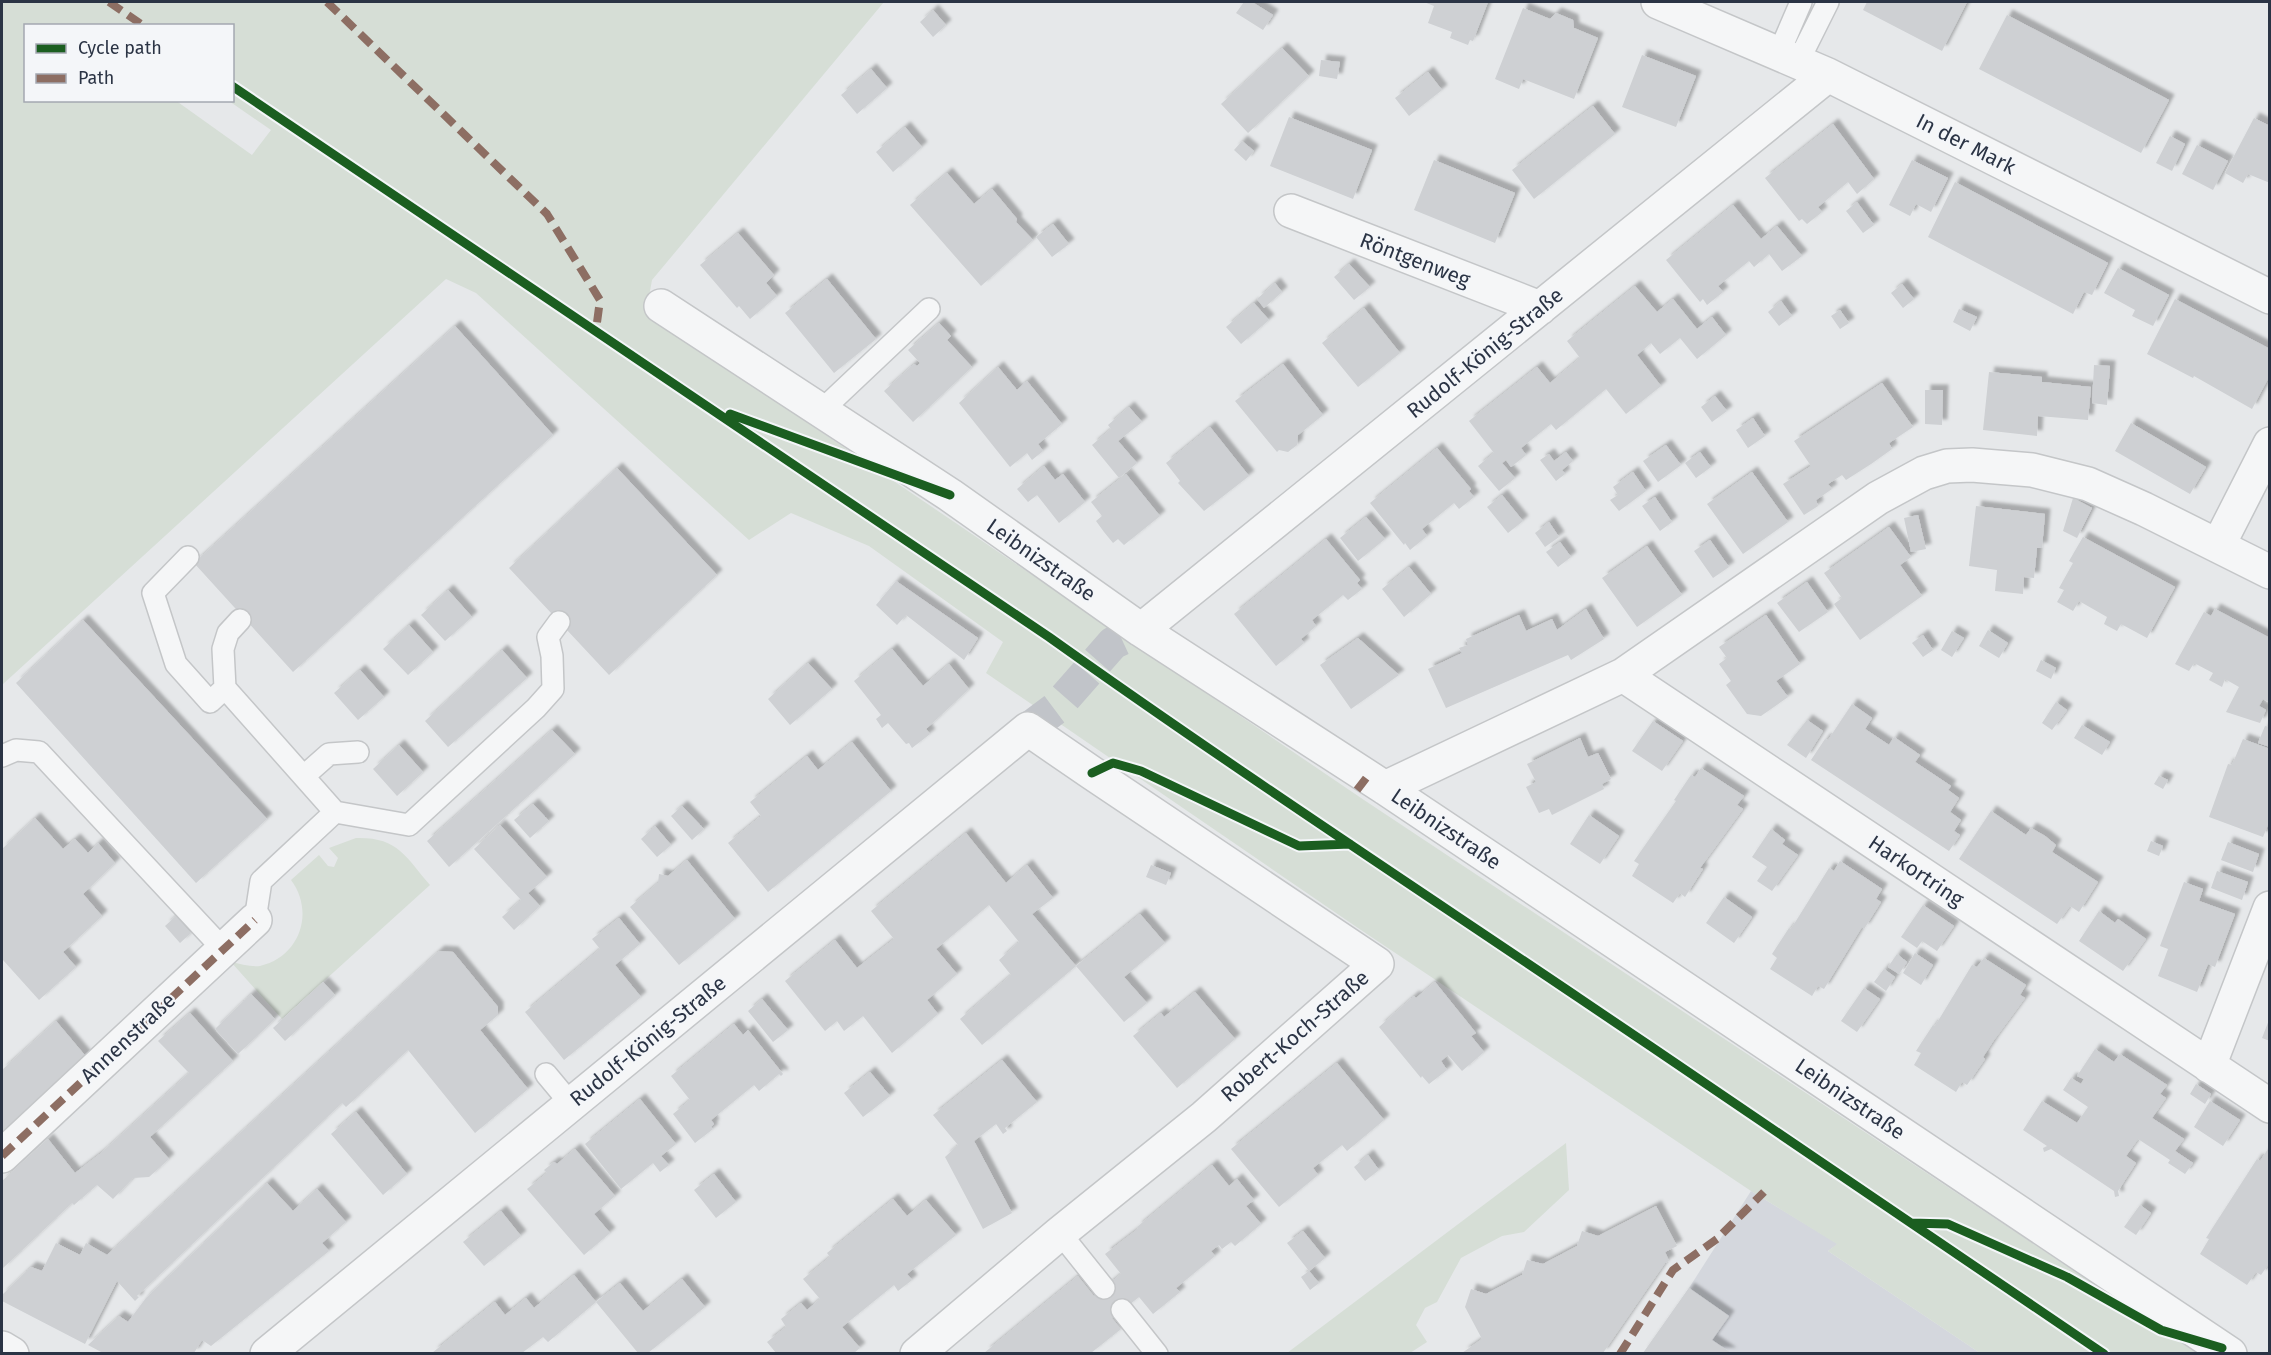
<svg xmlns="http://www.w3.org/2000/svg" width="2271" height="1355" viewBox="0 0 2271 1355" font-family="'Fira Sans',sans-serif">
  <defs>
    <filter id="shadow"><feDropShadow dx="5.5" dy="-5.5" stdDeviation="1.5" flood-color="#0004"/></filter>
  </defs>
  <rect width="100%" height="100%" fill="#e6e8ea"/>
  <path fill="#d4d7dd" d="M1751,1191L1838,1244L1828,1251L1980,1353L1643,1354L1689,1288Z"/>
  <path fill="#d6ded6" fill-rule="evenodd" d="M2,2H884L652,280L646,313L1364,800L2198,1353H1980L1828,1251L1837,1244L1751,1191L1358,928L986,673L1003,642L869,546L791,513L749,540L476,293L446,279L2,685ZM26,26H232V100L229,101L271,130L252,155L175,100H26Z
    M356,838C398,837 405,856 430,885L282,1019L231,962C240,964 251,967 260,966C300,957 315,912 291,880L319,855L328,866L334,867L338,858L329,848Z
    M1566,1143L1569,1190L1524,1232L1502,1236L1461,1258L1437,1302L1425,1308L1416,1325L1427,1342L1410,1353H1287Z"/>
  <path fill="#ced0d3" filter="url(#shadow)" d="M1244,2H1252L1273,15L1263,30L1236,13Z
    M1424,2H1488L1473,41L1470,40L1468,45L1450,38L1452,32L1428,23L1434,6Z
    M1867,2H1967L1942,51L1863,10Z
    M1523,8L1550,19L1556,13L1573,20L1574,28L1598,38L1574,99L1523,79L1519,89L1495,79Z
    M933,10L946,25L933,37L920,22Z
    M2007,15L2169,100L2141,153L1979,69Z
    M1282,48L1309,76L1248,133L1221,104Z
    M1642,55L1696,76L1676,127L1622,107Z
    M1321,60L1340,62L1337,79L1319,76Z
    M871,69L887,88L857,114L841,95Z
    M1428,72L1442,90L1409,116L1395,98Z
    M1593,106L1615,134L1534,199L1512,170Z
    M1289,117L1372,150L1353,199L1270,166Z
    M2254,118L2270,126V183L2248,174L2243,183L2225,173Z
    M1833,124L1874,179L1857,194L1848,182L1818,207L1822,212L1807,224L1802,219L1799,221L1765,178Z
    M905,127L922,147L893,172L876,152Z
    M2170,136L2185,144L2172,171L2156,163Z
    M1242,141L1254,151L1246,161L1234,150Z
    M2197,145L2228,161L2213,190L2182,174Z
    M1434,160L1515,193L1495,243L1414,210Z
    M1912,160L1948,178L1931,212L1916,204L1910,216L1889,205Z
    M947,173L974,204L992,189L1017,219L1016,222L1033,240L981,286L910,205Z
    M1955,182L2108,263L2092,295L2084,292L2073,314L1928,237Z
    M1857,202L1874,225L1863,233L1846,211Z
    M1733,205L1761,239L1777,226L1802,256L1782,271L1769,254L1754,267L1749,261L1718,286L1723,292L1707,305L1703,299L1700,302L1666,260Z
    M1053,224L1069,244L1052,257L1036,237Z
    M738,233L774,275L766,283L777,296L750,319L739,306L737,308L700,265Z
    M1349,264L1370,287L1354,300L1334,277Z
    M2118,268L2169,295L2153,326L2132,316L2135,310L2104,293Z
    M827,279L876,339L834,373L785,313Z
    M1275,283L1282,292L1264,308L1257,299Z
    M1902,284L1914,299L1903,308L1891,293Z
    M1635,286L1657,312L1673,299L1697,329L1712,317L1726,335L1697,359L1680,338L1660,354L1651,343L1637,355L1661,386L1626,414L1606,389L1556,430L1551,424L1521,448L1526,455L1511,467L1506,460L1502,463L1515,478L1499,491L1478,466L1494,453L1469,421L1537,367L1550,383L1580,358L1567,341Z
    M2175,299L2270,349V375L2252,409L2194,376L2193,378L2147,354Z
    M1781,301L1792,316L1779,326L1768,312Z
    M1254,303L1269,320L1241,344L1226,327Z
    M1364,308L1400,353L1358,387L1322,343Z
    M1959,309L1977,317L1970,331L1953,322Z
    M1840,310L1849,323L1840,329L1831,316Z
    M939,323L951,336L947,340L972,367L913,422L884,391L914,364L917,366L920,363L908,350Z
    M455,326L553,435L293,672L194,563Z
    M1283,364L1323,415L1298,435L1297,445L1288,452L1279,450L1277,452L1235,401Z
    M2094,365L2110,366L2107,405L2092,403Z
    M998,367L1017,390L1027,381L1062,424L1038,444L1043,451L1032,460L1027,453L1010,467L959,403Z
    M1989,372L2042,377V382L2091,387L2088,420L2038,416L2037,436L1983,430Z
    M1882,383L1913,427L1889,443L1892,449L1871,464L1846,480L1842,475L1828,484L1832,489L1816,500L1818,506L1804,515L1783,484L1811,466L1794,441Z
    M1925,390H1943L1942,425L1925,424Z
    M1715,396L1727,411L1712,422L1701,407Z
    M1129,407L1142,422L1118,441L1137,463L1119,478L1092,445L1111,429L1108,425Z
    M1753,418L1765,436L1748,448L1736,430Z
    M2131,423L2206,467L2190,494L2115,451Z
    M1210,427L1249,476L1204,511L1178,483L1180,481L1166,463Z
    M1666,445L1681,465L1658,482L1643,461Z
    M1437,448L1471,489L1469,491L1474,497L1459,509L1454,503L1422,529L1427,536L1410,550L1405,543L1404,545L1370,503Z
    M1566,452L1573,461L1562,470L1565,474L1556,481L1540,460L1549,454L1554,461Z
    M1700,452L1711,467L1696,478L1685,463Z
    M1044,466L1055,480L1063,474L1085,502L1059,523L1037,495L1028,502L1017,489Z
    M617,468L717,575L609,675L509,568Z
    M1633,472L1646,491L1619,511L1610,500L1618,495L1613,487Z
    M1752,472L1788,522L1743,554L1707,504Z
    M1126,474L1160,516L1124,545L1118,539L1113,543L1104,532L1096,521L1102,516L1091,502Z
    M1502,495L1523,521L1508,533L1487,507Z
    M1655,497L1672,522L1660,531L1642,506Z
    M2073,498L2092,508L2077,538L2063,531Z
    M1976,506L2045,514L2042,548H2037L2034,578L2024,577L2023,594L1995,591L1997,570L1969,566Z
    M1918,515L1926,549L1911,552L1904,518Z
    M1366,517L1385,539L1358,561L1340,538Z
    M1549,522L1559,537L1545,547L1535,533Z
    M1889,527L1911,557L1900,565L1922,596L1860,640L1834,604L1842,598L1824,573Z
    M2083,537L2175,587L2147,638L2121,624L2117,631L2104,624L2107,617L2079,601L2073,611L2057,602L2064,590L2059,588L2073,563L2069,561Z
    M1326,539L1360,580L1357,583L1362,589L1348,600L1343,595L1312,620L1316,626L1301,639L1304,643L1276,666L1234,614Z
    M1710,540L1729,567L1713,578L1694,551Z
    M1560,542L1571,557L1558,567L1546,552Z
    M1647,546L1682,595L1637,627L1602,578Z
    M1409,567L1431,594L1404,617L1382,589Z
    M896,581L978,638L964,660L906,615L897,625L876,605Z
    M1807,582L1828,612L1799,632L1777,603Z
    M448,590L472,617L445,641L421,615Z
    M1586,609L1604,639L1571,660L1568,655L1446,708L1428,669L1462,653L1459,648L1468,645L1466,639L1519,615L1526,631L1552,619L1557,630Z
    M2215,609L2270,638V703L2263,699L2259,706L2266,710L2260,723L2226,712L2239,687L2225,679L2222,687L2209,680L2213,673L2194,663L2189,671L2175,664L2204,612L2211,616Z
    M1766,615L1800,664L1776,681L1788,697L1761,716L1747,714L1726,685L1731,681L1719,664L1727,658L1719,647Z
    M83,620L267,819L196,883L16,683Z
    M409,625L433,652L408,675L383,649Z
    M1988,630L2008,643L1999,658L1979,646Z
    M1952,631L1964,638L1952,657L1941,650Z
    M1923,635L1933,650L1923,657L1912,643Z
    M1358,638L1399,675L1351,709L1320,665Z
    M892,649L923,686L949,664L969,689L926,729L930,734L912,748L909,743L906,744L888,723L882,728L876,719L881,715L854,681Z
    M502,650L527,678L448,747L425,721Z
    M2041,660L2056,668L2051,679L2036,671Z
    M808,663L832,689L790,725L768,699Z
    M360,670L384,697L358,720L334,693Z
    M2056,702L2067,710L2052,730L2042,723Z
    M1852,704L1872,718L1865,729L1889,745L1894,737L1920,755L1915,762L1951,786L1948,790L1959,798L1950,812L1961,820L1954,831L1960,835L1949,851L1811,760L1825,739L1828,740Z
    M1807,720L1823,731L1806,758L1787,745Z
    M1653,721L1683,741L1662,771L1632,751Z
    M2082,725L2110,742L2102,755L2074,738Z
    M2265,726L2270,727V747L2258,743Z
    M552,730L575,754L449,867L427,841Z
    M1580,738L1588,757L1598,753L1611,779L1602,784L1604,789L1552,815L1549,809L1539,813L1526,787L1536,782L1527,764Z
    M2243,739L2270,749V820L2263,837L2209,817L2228,764L2232,765Z
    M852,742L891,791L768,892L728,843L761,816L750,802L807,756L818,770Z
    M399,745L423,772L397,796L373,769Z
    M1701,768L1744,796L1737,805L1743,809L1700,868L1703,869L1685,897L1680,893L1673,903L1632,876L1639,864L1634,861L1676,801L1674,800L1691,775L1695,777Z
    M2159,776L2168,780L2163,789L2154,784Z
    M533,804L549,821L530,838L514,820Z
    M682,806L704,829L692,840L671,816Z
    M1991,811L2026,835L2031,828L2045,836L2056,845L2052,852L2098,882L2079,912L2070,906L2057,924L1959,859Z
    M1589,815L1619,836L1600,864L1570,844Z
    M35,818L63,849L75,839L88,853L98,843L115,863L83,894L102,916L63,952L76,967L39,1000L3,960L2,961V849Z
    M500,825L547,877L528,893L540,906L514,930L502,917L521,900L474,849Z
    M655,826L671,845L657,857L641,839Z
    M1771,829L1785,840L1782,844L1798,855L1772,891L1757,881L1767,867L1752,857Z
    M966,833L1006,883L1027,865L1053,898L1032,914L1076,966L982,1045L960,1019L1011,975L999,960L1019,942L989,905L936,949L957,974L927,1000L938,1014L892,1053L863,1016L844,1031L837,1021L825,1031L785,981L835,940L857,968L894,939L871,911Z
    M2151,841L2163,846L2159,856L2147,851Z
    M2228,842L2259,854L2253,872L2221,860Z
    M687,860L735,919L679,965L630,907L658,883L659,874L668,876Z
    M1840,861L1882,889L1876,899L1881,902L1864,929L1862,927L1824,989L1818,986L1812,996L1770,969L1777,958L1772,954L1789,928L1791,929L1829,868L1834,871Z
    M1151,865L1171,873L1166,885L1146,877Z
    M2217,871L2248,882L2242,900L2211,888Z
    M2184,882L2203,889L2199,901L2235,914L2215,967L2208,964L2197,992L2158,976L2168,949L2160,946Z
    M1724,897L1752,917L1734,943L1706,923Z
    M1923,905L1954,926L1937,951L1922,941L1917,948L1901,937Z
    M2099,911L2115,923L2118,919L2146,939L2123,971L2079,941Z
    M1140,914L1165,943L1124,977L1147,1003L1124,1022L1076,966Z
    M176,916L191,933L180,943L165,926Z
    M619,918L640,944L615,965L641,997L564,1060L525,1012L600,949L592,939Z
    M439,951L453,952L498,1007V1015L480,1030L528,1089L475,1133L408,1050L346,1107L342,1103L137,1296L139,1297L135,1301L117,1281L85,1344L2,1301V1295L31,1267L42,1271L56,1243L80,1255L86,1243L107,1255Z
    M1915,953L1933,965L1921,985L1903,973Z
    M1897,954L1907,962L1899,974L1888,967Z
    M1984,958L2026,985L2020,995L2025,998L1994,1040L1983,1057L1985,1059L1967,1085L1962,1082L1956,1092L1914,1065L1921,1053L1916,1051L1933,1025L1935,1026L1972,965L1977,967Z
    M1884,969L1895,977L1886,991L1874,982Z
    M323,982L335,995L285,1041L273,1028Z
    M1435,982L1476,1033L1471,1036L1484,1052L1462,1071L1448,1055L1441,1061L1447,1070L1429,1084L1422,1076L1421,1078L1379,1027L1414,996L1416,998Z
    M1864,988L1880,999L1857,1032L1841,1021Z
    M1195,992L1235,1039L1177,1088L1133,1036L1161,1013L1164,1017Z
    M251,994L275,1019L238,1054L215,1029Z
    M762,999L788,1030L773,1042L748,1011Z
    M190,1013L233,1061L150,1137L169,1159L149,1177L133,1178L113,1199L97,1185L74,1205L72,1203L2,1269V1181L48,1139L75,1173L100,1154L189,1073L158,1041Z
    M2269,1020H2270V1041L2262,1038Z
    M56,1021L88,1059L2,1135V1070Z
    M734,1024L743,1035L748,1030L783,1074L781,1076L779,1074L759,1091L754,1085L711,1120L714,1124L711,1127L713,1129L695,1143L673,1114L690,1100L671,1076Z
    M2095,1049L2114,1062L2120,1054L2167,1085L2160,1094L2166,1098L2152,1118L2184,1139L2175,1151L2193,1163L2185,1174L2168,1163L2170,1160L2138,1139L2126,1156L2136,1163L2118,1191L2119,1196L2115,1197L2114,1191L2051,1149L2044,1152L2043,1148L2047,1146L2023,1130L2042,1101L2077,1123L2088,1107L2063,1090L2071,1078L2081,1084L2084,1079L2077,1076Z
    M1002,1060L1037,1102L1005,1128L1007,1131L1003,1134L996,1124L974,1141L1012,1213L983,1229L945,1157L958,1145L933,1115Z
    M1337,1063L1384,1120L1347,1151L1342,1145L1313,1168L1318,1175L1279,1207L1231,1149Z
    M870,1072L890,1096L863,1117L844,1093Z
    M2196,1084L2211,1094L2205,1104L2190,1094Z
    M640,1099L676,1144L661,1156L669,1165L660,1172L653,1163L621,1189L585,1144Z
    M2210,1101L2240,1120L2223,1146L2194,1127Z
    M356,1112L407,1174L383,1195L331,1134Z
    M575,1149L615,1196L594,1214L610,1233L584,1255L527,1189L547,1173L544,1170L554,1162L557,1164Z
    M2268,1149L2270,1150V1262L2261,1275L2256,1272L2247,1285L2200,1254L2209,1239L2206,1238L2257,1159L2260,1161Z
    M1368,1155L1379,1170L1365,1181L1354,1167Z
    M1212,1165L1229,1186L1237,1179L1254,1200L1246,1206L1261,1224L1235,1246L1231,1242L1222,1249L1219,1245L1211,1251L1215,1256L1176,1288L1180,1292L1153,1314L1139,1297L1112,1318L1121,1329L1091,1353H984L1078,1276L1094,1296L1104,1288L1121,1274L1105,1254L1138,1229L1137,1227Z
    M714,1174L736,1202L716,1218L694,1190Z
    M267,1183L293,1211L317,1189L346,1222L322,1243L329,1251L211,1346L202,1340L194,1353H103L88,1345L119,1316L128,1322L146,1298Z
    M893,1199L907,1216L926,1200L956,1235L907,1274L912,1280L898,1291L894,1285L842,1327L860,1348L854,1353H776L767,1342L786,1327L781,1319L801,1303L807,1310L820,1299L803,1279L830,1257L827,1253Z
    M2140,1205L2151,1213L2136,1235L2124,1227Z
    M1656,1206L1677,1246L1665,1252L1669,1261L1665,1263L1603,1353H1462L1482,1339L1465,1307L1471,1289L1486,1294L1522,1275L1527,1260L1543,1264L1577,1246L1582,1231L1598,1236Z
    M501,1211L521,1236L484,1266L463,1242Z
    M1303,1231L1325,1258L1309,1271L1319,1283L1310,1290L1301,1277L1309,1271L1287,1243Z
    M574,1275L596,1302L620,1283L643,1311L682,1279L705,1307L648,1353H638L596,1302L548,1342L543,1337L522,1353H432L495,1302L505,1315L526,1298L534,1308Z
    M1689,1288L1729,1316L1712,1340L1731,1353H1643Z"/>
  <g fill="none" stroke-linecap="round" stroke-linejoin="round">
    <path stroke="#c1c4c9" stroke-width="33" stroke-dasharray="33 16" stroke-linecap="butt" d="M1028,729L1056,708L1113,643L1141,630"/>
    <defs>
      <path id="service" d="M1779,53L1801,2
        M1798,62L1828,2
        M821,411L929,309
        M188,557L153,593L176,664L210,702L225,688
        M240,620L228,633L223,649L225,688L335,812L261,881L255,920
        M2,756L16,750L39,752L223,949
        M304,776L329,754L358,752
        M335,812L409,825L536,708L553,689L552,656L548,637L559,622
        M546,1074L571,1104
        M1060,1233L1104,1288
        M1122,1310L1157,1354"/>
      <path id="minor" d="M1658,2L1828,75L2270,297
        M1291,211L1540,308
        M661,306L950,495L1141,630L1385,788L2230,1354
        M2218,546L2270,444
        M1141,630L1828,75
        M1623,675L2270,1106
        M1385,788L1623,675L1878,498L1924,473L1947,466L1972,465L2032,470L2088,484L2144,509L2270,572
        M2209,1066L2270,908
        M2,1156L255,920
        M267,1354L1028,729L1092,773L1377,964L1204,1117L1060,1233L917,1354"/>
      <path id="tertiary" d="M2,1348L12,1354"/>
    </defs>
    <use href="#service" stroke="#c4c6c8" stroke-width="24"/>
    <use href="#minor" stroke="#c4c6c8" stroke-width="36"/>
    <use href="#tertiary" stroke="#c4c6c8" stroke-width="36"/>
    <use href="#service" stroke="#f5f6f7" stroke-width="21"/>
    <use href="#minor" stroke="#f5f6f7" stroke-width="33"/>
    <use href="#tertiary" stroke="#f5f6f7" stroke-width="33"/>
    <path stroke="#8d6e63" stroke-width="8" stroke-dasharray="15 8" stroke-linecap="butt" d="M109,2L144,26
      M327,2L547,214L600,300L596,330
      M1357,790L1367,777
      M2,1156L255,920
      M1620,1354L1673,1270L1717,1239L1764,1192"/>
    <defs>
      <path id="cycleway" d="M232,86L1049,637C1223,761 1401,878 1579,998C1754,1116 1928,1235 2104,1354
        M730,414L950,495
        M1092,773L1113,763L1141,771L1299,846L1350,844
        M1911,1223L1948,1224L2067,1277L2161,1330L2222,1348"/>
    </defs>
    <use href="#cycleway" stroke="#f4f6f9" stroke-width="13"/>
    <use href="#cycleway" stroke="#1b5e20" stroke-width="9"/>
  </g>
  <g text-anchor="middle" stroke-width="4.5" stroke-linejoin="round" paint-order="stroke">
    <g font-size="21" fill="#2b3445" stroke="#f4f6f9">
      <text transform="translate(1966 144) rotate(27)" y="7">In der Mark</text>
      <text transform="translate(1415 260) rotate(21)" y="7">Röntgenweg</text>
      <text transform="translate(1485 353) rotate(-39)" y="7">Rudolf-König-Straße</text>
      <text transform="translate(1041 560) rotate(35)" y="7">Leibnizstraße</text>
      <text transform="translate(1446 829) rotate(34)" y="7">Leibnizstraße</text>
      <text transform="translate(1916 871) rotate(34)" y="7">Harkortring</text>
      <text transform="translate(1295 1036) rotate(-41)" y="7">Robert-Koch-Straße</text>
      <text transform="translate(128 1038) rotate(-43)" y="7">Annenstraße</text>
      <text transform="translate(648 1041) rotate(-39)" y="7">Rudolf-König-Straße</text>
      <text transform="translate(1850 1099) rotate(34)" y="7">Leibnizstraße</text>
    </g>
  </g>
  <rect width="2271" height="1355" fill="none" stroke="#2b3445" stroke-width="6"/>
  <rect x="24" y="24" width="210" height="78" fill="#f4f6f9" stroke="#a4a8b1" stroke-width="1.5"/>
  <rect x="36" y="44" width="30" height="9" fill="#1b5e20" stroke="#a4a8b1" stroke-width="1.5"/>
  <text x="78" y="54" font-size="18" fill="#2b3445">Cycle path</text>
  <rect x="36" y="74" width="30" height="9" fill="#8d6e63" stroke="#a4a8b1" stroke-width="1.5"/>
  <text x="78" y="84" font-size="18" fill="#2b3445">Path</text>
</svg>
